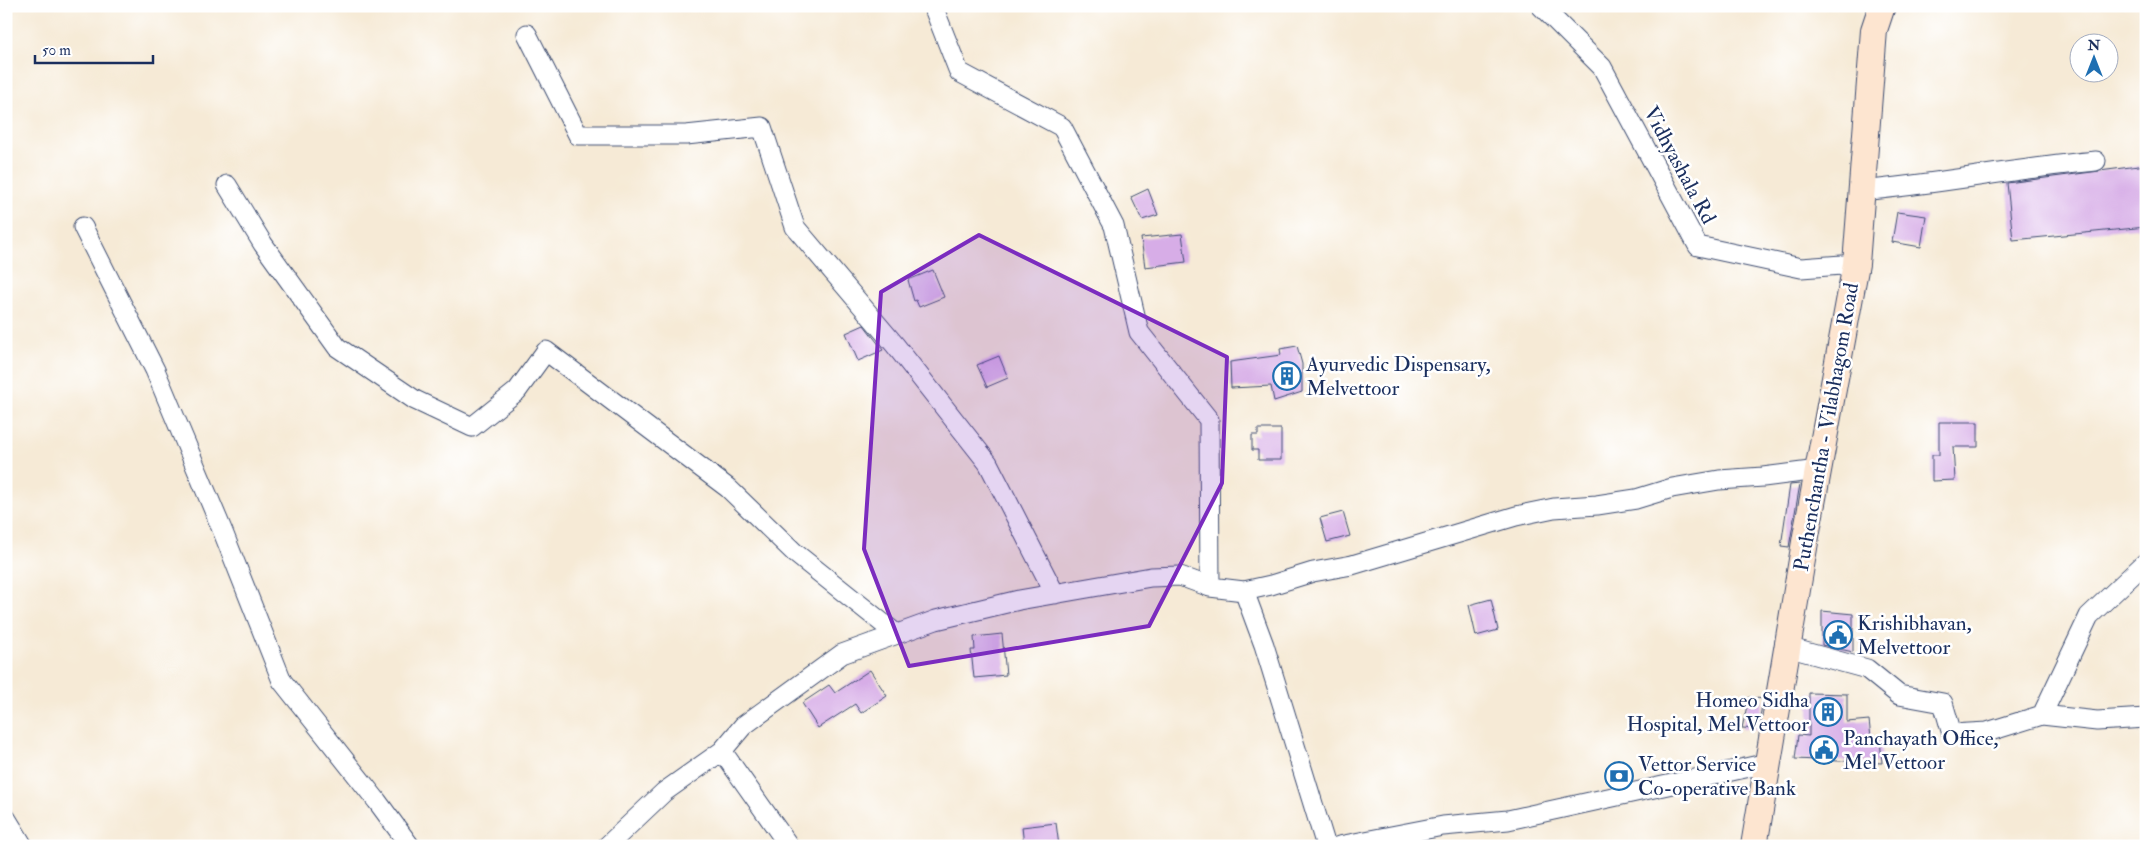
<svg xmlns="http://www.w3.org/2000/svg" width="2152" height="852" viewBox="0 0 2152 852" font-family="'IM FELL Double Pica',serif">
  <rect width="100%" height="100%" fill="#fff"/>
  <filter id="ink" filterUnits="userSpaceOnUse"><feTurbulence type="fractalNoise" baseFrequency=".02" numOctaves="2"/><feDisplacementMap in="SourceGraphic" scale="10" xChannelSelector="R" yChannelSelector="G"/><feConvolveMatrix kernelMatrix="1 2 1 2 8 2 1 2 1" color-interpolation-filters="sRGB"/></filter>
  <filter id="wash" filterUnits="userSpaceOnUse"><feTurbulence type="fractalNoise" baseFrequency=".0096" numOctaves="4" result="noise"/><feDisplacementMap in="SourceGraphic" scale="20" xChannelSelector="R" yChannelSelector="G"/><feGaussianBlur stdDeviation="1.12" result="paint"/><feColorMatrix in="noise" values="0 0 0 0 0 0 0 0 0 0 0 0 0 0 0 0 0 1.4 0 .05"/><feComposite in="paint" operator="in"/></filter>
  <g filter="url(#wash)">
    <rect width="100%" height="100%" fill="#f6ead6"/>
    <g id="blocks">
      <path fill="#d7ade7" d="M2146,165V227L2013,240L2007,183Z
        M1148,189L1158,215L1142,220L1131,197Z
        M1897,212L1926,216L1921,247L1892,242Z
        M1182,234L1186,262L1145,267L1141,238Z
        M933,270L944,297L919,307L916,300L914,301L908,280Z
        M864,325L883,350L858,361L846,333Z
        M1297,346L1302,364V392L1274,401L1271,386L1231,388L1230,362L1281,355L1280,349Z
        M999,356L1008,378L987,387L977,365Z
        M1939,422H1978V447H1953L1955,480L1932,481V455H1939Z
        M1258,429H1281V460H1258V450H1252V435H1258Z
        M1800,484L1789,547L1781,546L1790,485Z
        M1343,512L1350,536L1327,542L1320,518Z
        M1491,599L1498,630L1476,636L1469,605Z
        M1822,611L1853,614V652L1822,645Z
        M1002,634L1006,675L974,678L971,650H975L974,637Z
        M870,670L887,696L861,713L855,704L818,728L802,703L829,685L835,693Z
        M1809,693L1847,694V722L1869,720L1871,738H1880L1882,763L1795,759L1798,735L1809,736Z
        M1749,697L1763,699L1758,729L1742,728Z
        M1056,823L1059,846H1024L1022,827Z"/>
    </g>
  </g>
  <g filter="url(#ink)">
    <use href="#blocks" fill-opacity="0" stroke="#3c4b70" stroke-width="1"/>
    <g fill="none" stroke-linecap="round" stroke-linejoin="round">
      <defs>
        <path id="minor" d="M933,6L959,72L1062,127L1114,226L1139,332L1209,420L1210,587
          M1541,6L1602,67L1698,246L1801,268L1856,264
          M527,34L578,135H686L762,127L795,227L895,345L988,463L1055,594
          M227,185L263,244L337,347L415,400L472,427L517,391L546,351L728,488L795,553L895,633
          M1860,191C1939,184 2017,168 2096,161
          M83,227L155,370L223,532L282,681L377,801L410,846
          M1244,591L1264,645L1326,846
          M1787,647L1867,669L1899,695L1943,703L1952,734L1987,732L2042,715L2097,721L2146,718
          M2042,715L2089,616L2146,562
          M722,751L789,846
          M6,818L23,846
          M607,846L664,792L722,751L743,726L842,654L936,620L1019,600L1151,577L1180,576L1210,587L1244,591L1271,585L1313,572L1352,565L1516,516L1554,508L1597,505L1636,499L1672,488L1719,480L1763,477L1818,470
          M1339,846L1443,826L1508,820L1768,763"/>
        <path id="secondary" d="M1754,846L1806,536L1856,264L1874,30L1882,6"/>
      </defs>
      <use href="#minor" stroke="#3c4b70" stroke-width="21"/>
      <use href="#secondary" stroke="#3c4b70" stroke-width="28"/>
      <use href="#minor" stroke="#fff" stroke-width="19"/>
      <use href="#secondary" stroke="#fde5d0" stroke-width="26"/>
    </g>
  </g>
  <path fill="#7b2cbf" fill-opacity="0.2" stroke="#7b2cbf" stroke-width="4" stroke-linejoin="round" d="M979,235L1227,357L1222,483L1149,626L909,666L864,549L881,292Z"/>
  <defs>
    <symbol id="building-ring" viewBox="-11 -11 22 22"><circle r="9.5" fill="#fff" stroke="#1f6fb2" stroke-width="1.5"/><path d="M-4-6H4V6H1V3H-1V6H-4ZM-2.5-4.3h1.7v1.8h-1.7ZM.8-4.3h1.7v1.8H.8ZM-2.5-1h1.7V.8h-1.7ZM.8-1h1.7V.8H.8Z" fill="#1f6fb2"/></symbol>
    <symbol id="civic-ring" viewBox="-11 -11 22 22"><circle r="9.5" fill="#fff" stroke="#1f6fb2" stroke-width="1.5"/><path d="M-.6-6.5H3V-4.5H.6V-3L4-1V1h2V6H-6V1h2V-1L-.6-3ZM-1.2 2.5V6h2.4V2.5Z" fill="#1f6fb2"/></symbol>
    <symbol id="bank-ring" viewBox="-11 -11 22 22"><circle r="9.5" fill="#fff" stroke="#1f6fb2" stroke-width="1.5"/><path d="M-6-4H6V4H-6ZM0-2.3a2.3 2.3 0 1 0 0 4.6a2.3 2.3 0 1 0 0-4.6Z" fill="#1f6fb2"/></symbol>
  </defs>
  <g fill-rule="evenodd">
    <use href="#building-ring" x="1271" y="360" width="32" height="32"/>
    <use href="#civic-ring" x="1822" y="619" width="32" height="32"/>
    <use href="#building-ring" x="1812" y="696" width="32" height="32"/>
    <use href="#civic-ring" x="1808" y="734" width="32" height="32"/>
    <use href="#bank-ring" x="1603" y="760" width="32" height="32"/>
  </g>
  <g text-anchor="middle" stroke-width="5" stroke-linejoin="round" paint-order="stroke">
    <g font-size="21" fill="#1b2f5e" stroke="#fff">
      <text transform="translate(1680 165) rotate(62)" y="7">Vidhyashala Rd</text>
      <text transform="translate(1826 427) rotate(-80)" y="7">Puthenchantha - Vilabhagom Road</text>
    </g>
    <g font-size="21" fill="#1b2f5e" stroke="#fff" text-anchor="start">
      <text x="1306" y="371">Ayurvedic Dispensary,<tspan x="1306" dy="24">Melvettoor</tspan></text>
      <text x="1857" y="630">Krishibhavan,<tspan x="1857" dy="24">Melvettoor</tspan></text>
      <text x="1809" y="707" text-anchor="end">Homeo Sidha<tspan x="1809" dy="24">Hospital, Mel Vettoor</tspan></text>
      <text x="1843" y="745">Panchayath Office,<tspan x="1843" dy="24">Mel Vettoor</tspan></text>
      <text x="1638" y="771">Vettor Service<tspan x="1638" dy="24">Co-operative Bank</tspan></text>
    </g>
  </g>
  <rect width="2152" height="852" fill="none" stroke="#fff" stroke-width="25"/>
  <g transform="translate(2094 58)"><circle r="24" fill="#ffffff" stroke="#a4acbf"/>
  <path d="M0-4L9 19L0 12L-9 19Z" fill="#1f6fb2"/>
  <text y="-8" font-size="14" font-weight="bold" text-anchor="middle" fill="#1b2f5e">N</text>
  </g>
  <path d="M35 55v8h118v-8" fill="none" stroke="#1b2f5e" stroke-width="2.5"/>
  <text x="42" y="55" font-size="15" fill="#1b2f5e" stroke="#ffffff" stroke-width="4" paint-order="stroke">50 m</text>
</svg>
